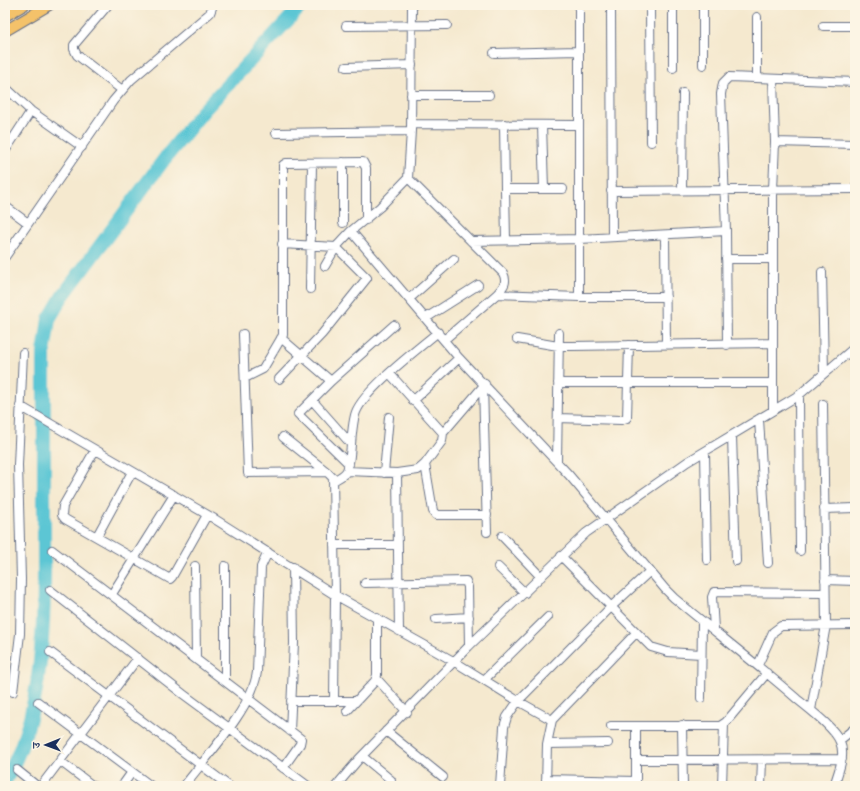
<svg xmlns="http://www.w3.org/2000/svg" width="860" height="791" viewBox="0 0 860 791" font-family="'IM FELL French Canon','Noto Serif Devanagari',serif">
  <rect width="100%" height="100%" fill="#fcf5e5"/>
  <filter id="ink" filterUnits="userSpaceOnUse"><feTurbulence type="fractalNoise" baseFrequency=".025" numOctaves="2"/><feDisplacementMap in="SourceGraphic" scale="8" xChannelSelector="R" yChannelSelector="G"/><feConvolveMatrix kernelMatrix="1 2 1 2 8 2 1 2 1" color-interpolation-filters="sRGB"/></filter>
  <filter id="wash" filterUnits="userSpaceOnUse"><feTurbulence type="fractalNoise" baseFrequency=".012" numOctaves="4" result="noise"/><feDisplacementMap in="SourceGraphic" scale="16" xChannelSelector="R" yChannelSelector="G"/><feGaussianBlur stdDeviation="0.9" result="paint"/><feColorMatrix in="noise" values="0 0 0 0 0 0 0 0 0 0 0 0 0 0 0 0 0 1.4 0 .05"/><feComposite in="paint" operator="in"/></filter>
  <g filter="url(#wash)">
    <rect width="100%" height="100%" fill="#f5e9cf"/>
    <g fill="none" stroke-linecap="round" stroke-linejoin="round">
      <path stroke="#5bc6d4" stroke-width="14" d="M5,781C48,707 44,606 44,523C44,466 44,409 44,353L49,319L62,297L166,157L203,111L302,5"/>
    </g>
  </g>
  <g filter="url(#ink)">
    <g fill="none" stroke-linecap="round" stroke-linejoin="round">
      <defs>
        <path id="minor" d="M108,5L74,45V49L77,55L122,90
          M579,5V297H666
          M611,5L612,237
          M650,5L651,142
          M346,26L447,25
          M823,26H855
          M494,53L578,51
          M703,65V5
          M346,67L412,65
          M673,68V5
          M757,78V17
          M5,87L31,111L82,147
          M411,95H489
          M411,124L579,125
          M504,124L505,189
          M542,125L544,189
          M276,133L411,131
          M775,142L855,144
          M5,151L31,111
          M408,178L503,273C508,283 503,287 497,294L444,340
          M611,191L855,189
          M682,191L683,93
          M5,206L28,223
          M343,223V162
          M351,231L459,358L569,475L665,589L674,598C715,632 757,664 797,699C809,709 835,728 840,742C846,756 838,772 834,786
          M665,235L666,344
          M506,240L505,189H563
          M471,241L580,239L726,231
          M5,257L113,101L131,80L210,13L213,5
          M726,259H773
          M325,266L336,247L351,231L380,207L408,178L411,131L412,5
          M822,272L824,373
          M310,289L312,163
          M497,294L579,297
          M409,299L454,259
          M426,318L478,285
          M243,334L248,473L327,472
          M281,338L331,381
          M517,339L558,346H572L773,343
          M727,345L726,231L721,94L723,83L729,77L855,82
          M245,378L263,369L283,335V165L286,163L363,162L366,168V220
          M279,379L322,334L367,278L336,247L282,244
          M558,383H773
          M483,385L487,532
          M799,395L800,551
          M312,400L350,443
          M413,401L459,358
          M20,406L213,518L335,595L455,662L518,701L552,720
          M773,410V190L775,142L773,79
          M558,418L621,420L627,418L629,345
          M759,419L768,563
          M443,433L485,384
          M732,436L736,561
          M283,437L327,472L333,478L335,595L334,701
          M95,450L63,506L62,515L65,519L170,579L172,577L207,515
          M705,452L707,560
          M557,462L559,333
          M349,464L298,414L331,381L394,325
          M425,464L433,511L436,515H487
          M347,471L397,473L418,470L425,464L442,441L443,433L390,374
          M384,473L389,417
          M397,473L399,631
          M333,481C338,478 343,476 346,472C352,464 350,427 356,412C365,389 418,349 438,332
          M824,509L855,508
          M97,536L132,472
          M502,536L541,577
          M334,545H396
          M52,550L301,739L300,744L283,768
          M561,556L651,647L668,652L701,654
          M195,566L196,659
          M498,567L525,593
          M825,580L855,581
          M365,583L466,581L468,587L469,646
          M50,590L183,694L308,786
          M112,594L174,495
          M436,619L469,617
          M714,629L712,597L714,592L825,593
          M50,652L229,786
          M758,665L773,632L781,626L855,625
          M376,678L407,712
          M484,680L548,617
          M225,681V566
          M13,692L20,634L21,579L18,465L23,353
          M701,698L702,621
          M291,701H356
          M38,702L151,786
          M811,710L826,625L823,404
          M347,711L375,681L377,675V618
          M682,725L683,786
          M611,726H720L726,722L767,673
          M290,731L294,643L293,567
          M386,731L443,777
          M840,740L855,728
          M547,744L608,743
          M362,756L391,780
          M636,760L842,759
          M60,761L93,786
          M17,770L37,786
          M546,779L636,781
          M636,785V726
          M41,786L138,658
          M122,786L132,772
          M184,786C206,757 253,707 257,672L261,567L268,552
          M336,786L359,759L469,646L586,533L687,462L799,395L855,347
          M500,786L504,727L507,717L518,701L612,606L650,571
          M546,786L547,744L552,720L636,633
          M722,786L724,724
          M761,786L762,760"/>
        <path id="major" d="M5,16L24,5
          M5,31L49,5"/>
      </defs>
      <use href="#minor" stroke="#677086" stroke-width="10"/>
      <use href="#major" stroke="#677086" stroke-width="12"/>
      <use href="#minor" stroke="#fff" stroke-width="8"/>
      <use href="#major" stroke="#f4c26a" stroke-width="10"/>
    </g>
  </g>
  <rect width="860" height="791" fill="none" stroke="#fcf5e5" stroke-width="20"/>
  <g transform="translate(46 745) rotate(269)" stroke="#fcf5e5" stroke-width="3" paint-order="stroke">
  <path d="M0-3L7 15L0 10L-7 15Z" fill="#1b2f5e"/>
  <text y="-6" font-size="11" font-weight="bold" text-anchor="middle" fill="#1b2f5e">उ</text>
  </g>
</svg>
